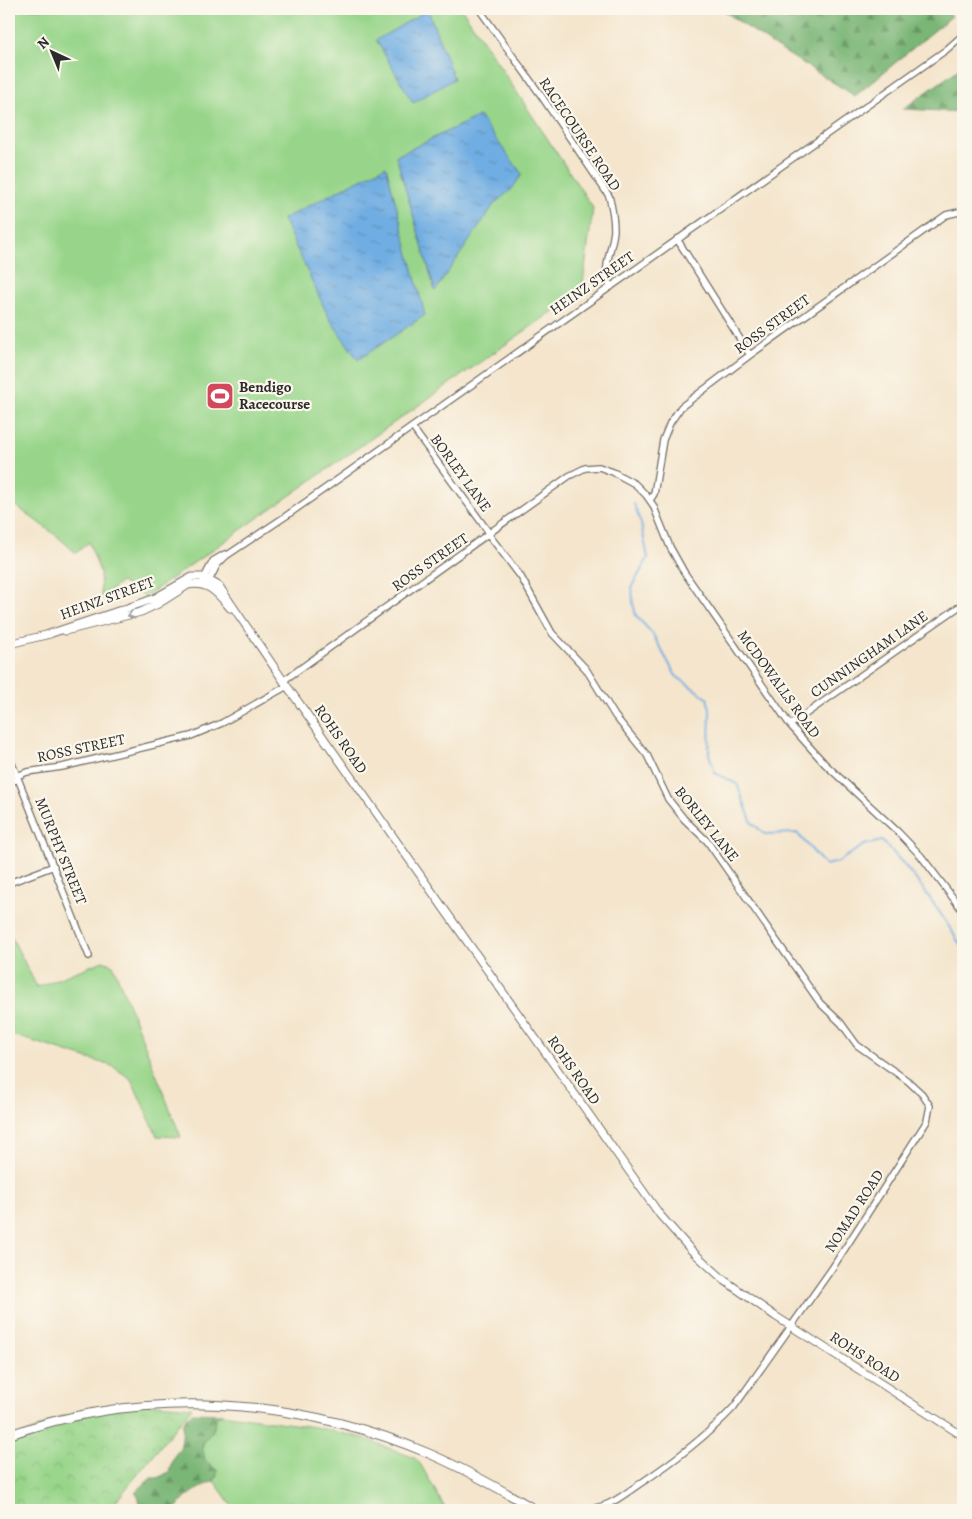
<svg xmlns="http://www.w3.org/2000/svg" width="972" height="1519" viewBox="0 0 972 1519" font-family="Alegreya,serif">
  <defs>
    <pattern id="forest-firs" width="22" height="20" patternUnits="userSpaceOnUse" patternTransform="scale(1.25)"><rect width="22" height="20" fill="#7ab676"/><path d="M5 1l3.5 6h-7zM16 11l3.5 6h-7z" fill="#649461"/></pattern>
    <pattern id="park-crowns" width="20" height="18" patternUnits="userSpaceOnUse" patternTransform="scale(1.25)"><rect width="20" height="18" fill="#98d58a"/><path d="M2 6a3 3 0 1 1 6 0M12 15a3 3 0 1 1 6 0" fill="none" stroke="#83b777"/></pattern>
    <pattern id="water-ripples" width="26" height="14" patternUnits="userSpaceOnUse" patternTransform="scale(1.25)"><rect width="26" height="14" fill="#70ade2"/><path d="M2 4q2-2 4 0t4 0M15 11q2-2 4 0t4 0" fill="none" stroke="#5c8db7"/></pattern>
  </defs>
  <rect width="100%" height="100%" fill="#fbf7ec"/>
  <filter id="ink" filterUnits="userSpaceOnUse"><feTurbulence type="fractalNoise" baseFrequency=".02" numOctaves="2"/><feDisplacementMap in="SourceGraphic" scale="10" xChannelSelector="R" yChannelSelector="G"/><feConvolveMatrix kernelMatrix="1 2 1 2 8 2 1 2 1" color-interpolation-filters="sRGB"/></filter>
  <filter id="wash" filterUnits="userSpaceOnUse"><feTurbulence type="fractalNoise" baseFrequency=".0096" numOctaves="4" result="noise"/><feDisplacementMap in="SourceGraphic" scale="20" xChannelSelector="R" yChannelSelector="G"/><feGaussianBlur stdDeviation="1.12" result="paint"/><feColorMatrix in="noise" values="0 0 0 0 0 0 0 0 0 0 0 0 0 0 0 0 0 1.4 0 .05"/><feComposite in="paint" operator="in"/></filter>
  <g filter="url(#wash)">
    <rect width="100%" height="100%" fill="#f4e5cc"/>
    <path fill="#98d58a" stroke="#62805a" d="M9,9H462L593,208L582,291L145,597L121,582L101,598L100,572L89,542L76,553L57,536L9,501Z
      M9,932L37,987L103,961L113,965L181,1137L157,1136L131,1079L112,1066L9,1034Z
      M221,1414L315,1427L363,1438L415,1458L421,1465L446,1510H295L292,1501L262,1510H235L214,1481L217,1476L211,1465L205,1461L202,1447L204,1441L213,1430L216,1417Z"/>
    <path fill="url(#forest-firs)" stroke="#527050" d="M721,9H944L952,16L855,96L773,45Z
      M963,66V112L903,109Z
      M191,1413L221,1414L216,1417L213,1430L204,1441L202,1447L205,1461L218,1471L214,1481C196,1488 187,1496 174,1510H140C140,1504 140,1497 135,1493L151,1478H158L169,1472L174,1456L180,1449L182,1439L183,1422Z"/>
    <path fill="url(#park-crowns)" stroke="#62805a" d="M145,1403L192,1407L109,1510H9V1439L21,1436L60,1417Z"/>
    <path fill="url(#water-ripples)" stroke="#4e6c86" d="M428,10L454,79L413,103L376,40Z
      M479,116L522,174L512,189L495,203L435,291L396,156Z
      M386,166L425,315L358,360L329,318L283,219Z"/>
    <g fill="none" stroke-linecap="round" stroke-linejoin="round">
      <path stroke="#70ade2" stroke-width="2" d="M634,504L641,524L648,558L632,586L633,603L636,616L652,633L676,676L707,698L710,709L709,754L715,773L737,784L752,823L765,834L797,833L825,865L838,862L864,845L882,841C914,872 940,911 963,949"/>
    </g>
  </g>
  <g filter="url(#ink)">
    <g fill="none" stroke-linecap="round" stroke-linejoin="round">
      <defs>
        <path id="minor" d="M479,9L540,94L609,196C612,207 614,219 614,230C613,248 600,271 611,287
          M677,239L750,355
          M412,427L490,534
          M650,500L654,494L663,440L670,423L681,407L750,355L946,215L963,211
          M489,535L521,577L552,633L586,669L615,716L647,755L668,799L684,819L707,841L820,1003L841,1023L857,1045L908,1081L922,1094L930,1106L927,1121L833,1267L734,1407C705,1438 673,1462 638,1485C625,1494 609,1507 593,1508
          M203,580L213,561L225,554
          M208,583L217,565L226,556L286,516L946,50L963,35
          M283,681L569,476L585,468L599,467L613,472L635,484L646,495L653,505L670,547L684,572L790,725L825,764L898,832L921,856L963,911
          M790,725L963,604
          M9,756L89,956
          M17,776L27,772L62,767L191,736L222,723L287,686
          M9,783L18,779
          M9,883L54,866"/>
        <path id="tertiary" d="M65,631L141,612L158,604L188,585C209,581 218,594 230,608
          M46,635L139,604L155,598L192,577H203L219,586L287,686L600,1130L660,1215L691,1250L724,1280L775,1316L963,1436
          M9,644L50,634"/>
        <path id="secondary" d="M9,1435C145,1387 297,1397 430,1454C467,1470 502,1490 536,1510"/>
      </defs>
      <use href="#minor" stroke="#716c63" stroke-width="8"/>
      <use href="#tertiary" stroke="#716c63" stroke-width="9"/>
      <use href="#secondary" stroke="#716c63" stroke-width="10"/>
      <use href="#minor" stroke="#fff" stroke-width="5.5"/>
      <use href="#tertiary" stroke="#fff" stroke-width="7"/>
      <use href="#secondary" stroke="#fff" stroke-width="8"/>
    </g>
    <defs><path id="oneway-chevron" d="M-2-3.5L2.5 0L-2 3.5" fill="none" stroke-width="1.6" stroke-linecap="round" stroke-linejoin="round" transform="scale(1.25)"/></defs>
    <use stroke="#a0a0a0" href="#oneway-chevron" transform="translate(131 615) rotate(163)"/>
  </g>
  <defs>
    <symbol id="stadium-square" viewBox="-11 -11 22 22"><rect x="-9" y="-9" width="18" height="18" rx="4" fill="#d1495b" stroke="#fbf7ec"/><path d="M0-5a6.5 5 0 1 0 0 10a6.5 5 0 1 0 0-10ZM-3.5-1.8h7v3.6h-7Z" fill="#fff"/></symbol>
  </defs>
  <g fill-rule="evenodd">
    <use href="#stadium-square" x="204" y="380" width="32" height="32"/>
  </g>
  <g text-anchor="middle" stroke-width="4.5" stroke-linejoin="round" paint-order="stroke">
    <g font-size="15" fill="#2b2b2b" stroke="#fbf7ec">
      <text transform="translate(580 134) rotate(56)" y="5">RACECOURSE ROAD</text>
      <text transform="translate(592 283) rotate(-35)" y="5">HEINZ STREET</text>
      <text transform="translate(772 324) rotate(-36)" y="5">ROSS STREET</text>
      <text transform="translate(461 473) rotate(54)" y="5">BORLEY LANE</text>
      <text transform="translate(430 562) rotate(-35)" y="5">ROSS STREET</text>
      <text transform="translate(107 598) rotate(-20)" y="5">HEINZ STREET</text>
      <text transform="translate(869 654) rotate(-35)" y="5">CUNNINGHAM LANE</text>
      <text transform="translate(779 684) rotate(54)" y="5">MCDOWALLS ROAD</text>
      <text transform="translate(341 739) rotate(55)" y="5">ROHS ROAD</text>
      <text transform="translate(81 748) rotate(-12)" y="5">ROSS STREET</text>
      <text transform="translate(707 824) rotate(51)" y="5">BORLEY LANE</text>
      <text transform="translate(61 851) rotate(68)" y="5">MURPHY STREET</text>
      <text transform="translate(574 1070) rotate(55)" y="5">ROHS ROAD</text>
      <text transform="translate(854 1211) rotate(-57)" y="5">NOMAD ROAD</text>
      <text transform="translate(865 1357) rotate(33)" y="5">ROHS ROAD</text>
    </g>
    <g font-size="15" font-weight="bold" fill="#2b2b2b" stroke="#fbf7ec" text-anchor="start">
      <text x="239" y="392">Bendigo<tspan x="239" dy="17">Racecourse</tspan></text>
    </g>
  </g>
  <rect width="972" height="1519" fill="none" stroke="#fbf7ec" stroke-width="30"/>
  <g transform="translate(52 52) rotate(316)" stroke="#fbf7ec" stroke-width="4" paint-order="stroke">
  <path d="M0-4L9 19L0 12L-9 19Z" fill="#2b2b2b"/>
  <text y="-8" font-size="14" font-weight="bold" text-anchor="middle" fill="#2b2b2b">N</text>
  </g>
</svg>
